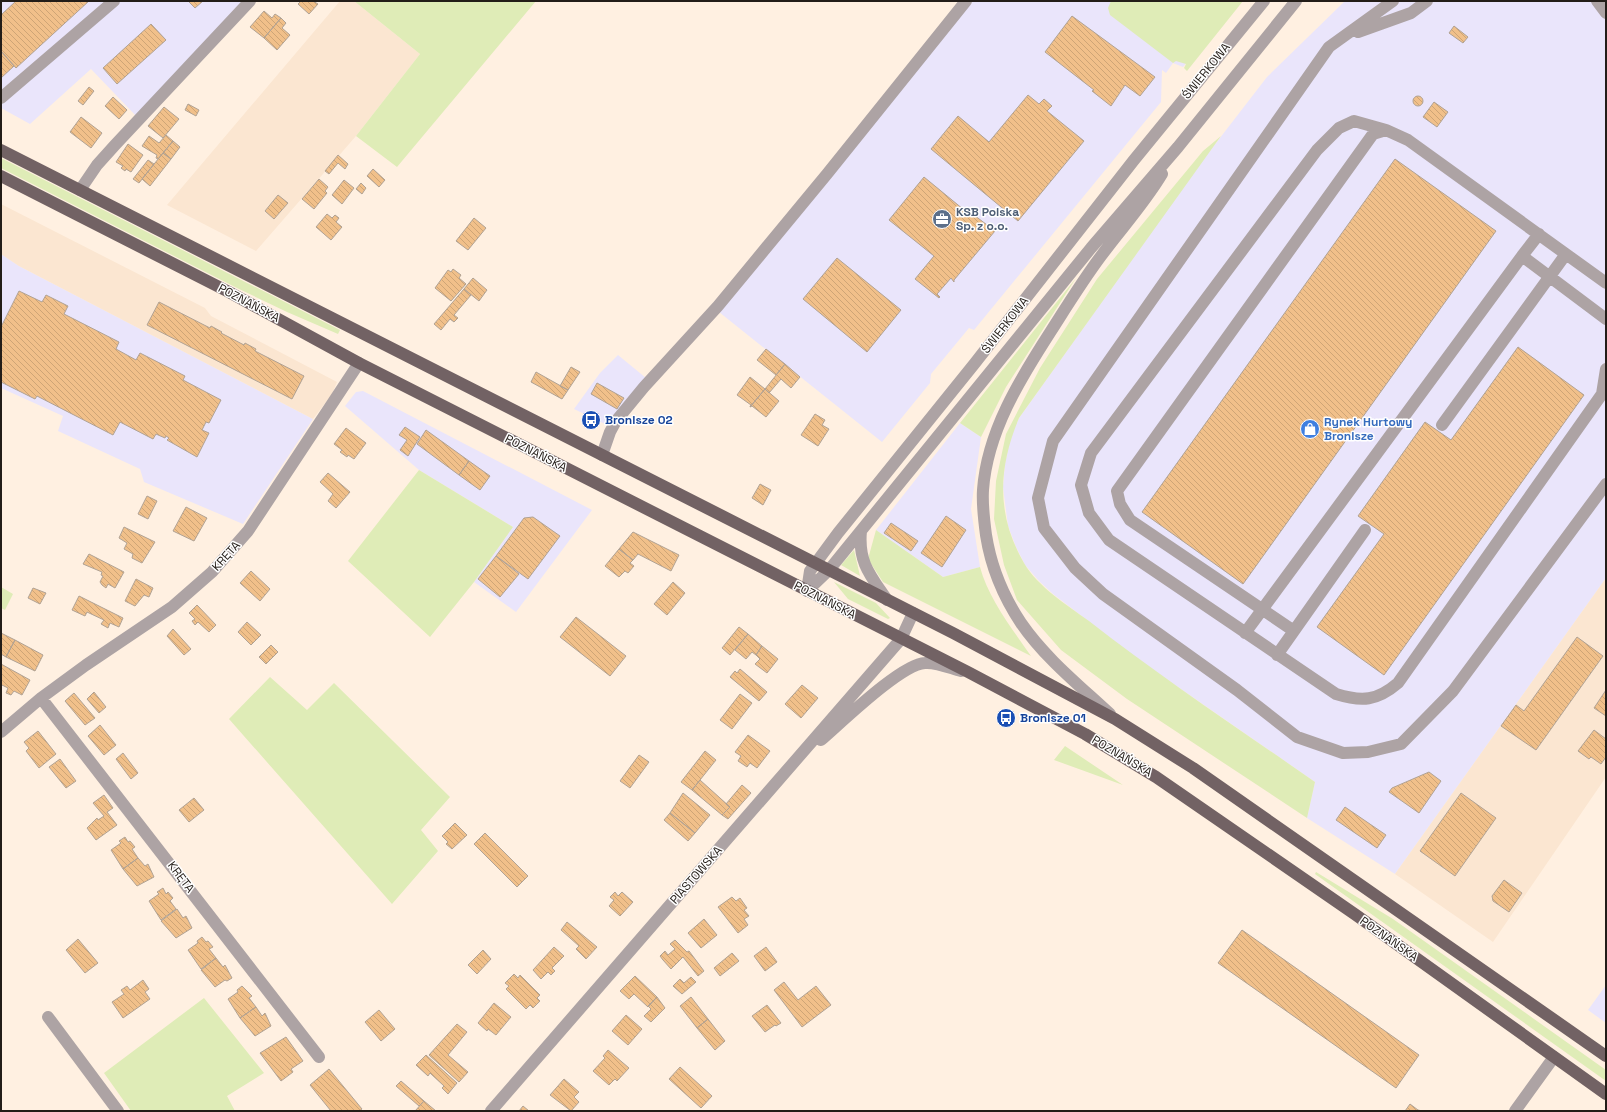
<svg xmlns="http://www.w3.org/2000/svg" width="1607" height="1112" viewBox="0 0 1607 1112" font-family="'Space Grotesk',sans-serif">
  <defs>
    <pattern id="building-back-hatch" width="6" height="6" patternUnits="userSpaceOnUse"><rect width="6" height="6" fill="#f1c08a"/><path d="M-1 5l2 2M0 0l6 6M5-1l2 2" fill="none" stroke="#cea576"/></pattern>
  </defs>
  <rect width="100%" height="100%" fill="#fff0e1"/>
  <path fill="#eae5fb" d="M248,1L137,117L91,69L30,124L1,108L2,1Z
    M973,1H1237L1183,67L1173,63L1166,73L1162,70L1161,102L974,330L969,328L931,374L930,383L882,442L719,312Z
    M1345,1H1606V578L1395,874L1307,818L1315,782L1139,660L1053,594L1039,581L1025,565L1016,547L1008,526L1003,487L1005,464L1010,439L1019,418L1206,156L1267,77Z
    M1,254L19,266L313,419L243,524L144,482L140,469L58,431L63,416L1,388Z
    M618,355L646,378L607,425L574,409L600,373Z
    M363,391L592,510L516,612L474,582L513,527L419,470L345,406L356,392Z
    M960,423L981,437L971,509L980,567L943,577L876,530Z
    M1606,985V1023L1588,1010Z"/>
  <path fill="#fbe6d1" d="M340,1H354L420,54L356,136L256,251L167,205Z
    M1,204L205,308L211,316L337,382L332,394L313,419L19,266L1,254Z
    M1606,578V777L1493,942L1395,874Z"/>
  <path fill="#dfecb7" d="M354,1H536L397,167L356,136L420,54Z
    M1111,1H1243L1187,71L1184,68L1186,64L1176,61L1173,63L1110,15L1108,8Z
    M1221,136L1019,418C998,468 996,515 1024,563C1038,587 1067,605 1089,621C1162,678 1239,729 1315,782L1307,818L1127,699L1061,650L1017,600L1004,565L994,519L996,481L1006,434L1040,368L1097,279L1203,151Z
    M1,158L340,330L338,334L287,312L237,288L1,168Z
    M1076,278L1006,387L981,437L960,423Z
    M419,470L513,527L474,582L430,637L348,561Z
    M876,530L943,577L980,567C988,598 1013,630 1031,656L883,582L868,559Z
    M854,550L860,576L841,565Z
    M834,582L876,603L890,618L888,619L848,599Z
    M1,587L13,594L5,610L1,608Z
    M270,677L307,710L334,683L450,797L421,830L438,851L392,904L229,719Z
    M1065,746L1123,785L1054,760Z
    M1316,872L1393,919L1606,1070V1081L1315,874Z
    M204,998L264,1073L227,1096L235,1111H131L104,1073Z"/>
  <path fill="url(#building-back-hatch)" stroke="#b0a294" d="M16,1H89L16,68L1,51V15Z
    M188,1H203L195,8Z
    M301,1H313L318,4L309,14L298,4Z
    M264,11L272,18L275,14L281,18L264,38L250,27Z
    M1072,16L1155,77L1140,96L1125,85L1111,106L1092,91L1094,90L1045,52Z
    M281,18L286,23L282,28L290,35L277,50L264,38Z
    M151,24L166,40L117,84L103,68Z
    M1454,26L1468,37L1463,43L1449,33Z
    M1,51L14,66L1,78Z
    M89,87L94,91L83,105L78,101Z
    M1028,95L1039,104L1044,99L1052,106L1047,111L1084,141L1018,221L931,149L958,116L989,142Z
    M1413 101a5 5 0 1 1 10 0a5 5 0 1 1-10 0Z
    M113,97L127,110L119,119L105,106Z
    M1434,102L1448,112L1437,127L1423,117Z
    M188,104L199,110L196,116L185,110Z
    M164,107L179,119L163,138L148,126Z
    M81,117L102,133L91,148L70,132Z
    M166,135L173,141L158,159L156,158L157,155L142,146L149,136L159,143Z
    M173,141L180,147L171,159L163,153Z
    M128,144L143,155L131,172L126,169L125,171L121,168L123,166L116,162Z
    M163,153L171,159L150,186L142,179Z
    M338,155L348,164L345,169L338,163L329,174L325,171Z
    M1395,159L1496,231L1243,584L1142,512Z
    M148,160L154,164L139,183L133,179Z
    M373,169L385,180L379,187L367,176Z
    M924,177L969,214L970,212L995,231L954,280V282L951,278L937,294L940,297L939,298L915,279L934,256L889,220Z
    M319,179L328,187L325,191L327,193L314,209L302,199Z
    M344,180L354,188L342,204L332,195Z
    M361,183L366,188L362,194L356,189Z
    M278,195L288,203L274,219L265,211Z
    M327,214L332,218L335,215L339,218L336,222L342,227L331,240L316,227Z
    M474,218L486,228L468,250L456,241Z
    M837,258L901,310L867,352L803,299Z
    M453,269L461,275L459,278L466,284L451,301L435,288L448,270L451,272Z
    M473,278L487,290L479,301L464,289Z
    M464,289L471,295L454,315L458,318L454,322L450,319L441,330L434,324Z
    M19,291L42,302L46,295L68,306L64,314L119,342L116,349L136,360L140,353L185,376L183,380L221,400L209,423L206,422L202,430L209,433L197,457L167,440L169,438L166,436L165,438L156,434L153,439L120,422L113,435L37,396L35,399L1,382V327Z
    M159,302L210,328L211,326L222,332L221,333L244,345L245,343L256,349L255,351L304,376L292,399L147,325Z
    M1518,347L1584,395L1384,675L1317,627L1384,534L1358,516L1425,422L1451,440Z
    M766,349L785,364L776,375L757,360Z
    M785,364L800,377L791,388L781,379L769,393L765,389Z
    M571,367L580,372L568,390L560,386Z
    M536,372L568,390L562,399L531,382Z
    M750,377L765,389L750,407L751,405L737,395Z
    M597,383L624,398L617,409L591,394Z
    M765,389L779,401L766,417L752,406L750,407Z
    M815,414L825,420L822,425L829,429L818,446L801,435Z
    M405,427L420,437L408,456L400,450L407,440L399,435Z
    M346,428L366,443L354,459L348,455L347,457L340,452L342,450L334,444Z
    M426,430L469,461L459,475L417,444Z
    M469,461L490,476L480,490L459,475Z
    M328,473L350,492L336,508L328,501L333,494L320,482Z
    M760,484L771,490L763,505L752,498Z
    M147,496L157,501L148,519L138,514Z
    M186,507L207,518L194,541L173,531Z
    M946,516L966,530L942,567L921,553Z
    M533,517L560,536L528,579L496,556L524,518Z
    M891,523L918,541L911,551L884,533Z
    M124,527L155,542L142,563L132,558L133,554L124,549L127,543L119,538Z
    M633,532L679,555L671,571L638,554L633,560L619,549Z
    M619,549L633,560L630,563L634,566L628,573L625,571L619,577L605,566Z
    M89,554L124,572L115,588L108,584L106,588L102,585L100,582L103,576L101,575L102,572L83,564Z
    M496,556L519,574L500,597L478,579Z
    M251,571L270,589L260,601L240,583Z
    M136,579L153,588L149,597L144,595L135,606L125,601Z
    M673,582L685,593L667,615L654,604Z
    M33,588L46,593L40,604L28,598Z
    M79,596L123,618L119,627L110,623L108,628L101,624L104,620L87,612L85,616L72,610Z
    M197,605L216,625L209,632L198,622L195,625L192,621L195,619L189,613Z
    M576,617L626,656L610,676L560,637Z
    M247,622L261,635L251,645L238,632Z
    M739,627L748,634L730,655L722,648Z
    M173,629L191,649L184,655L167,636Z
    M1,633L15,640L6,657L1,654Z
    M748,634L762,646L756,655L752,652L746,659L735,650Z
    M1577,637L1603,656L1536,750L1501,726L1516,705L1524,711Z
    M15,640L43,655L35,671L6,657Z
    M271,645L278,652L266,664L259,657Z
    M762,646L778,659L767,673L755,664L760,659L756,655Z
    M1,664L30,680L22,695L14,691L11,695L6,693L8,688L2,685L1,688Z
    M740,669L767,692L759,701L730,677L735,671L737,673Z
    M802,685L818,698L801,718L785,704Z
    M1606,690V716L1594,708Z
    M94,692L106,707L99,713L87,699Z
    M74,693L95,718L85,725L65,701Z
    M740,694L752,703L732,729L720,720Z
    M100,725L116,745L104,755L88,736Z
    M1594,730L1606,739V757L1601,764L1591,757L1589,759L1578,751Z
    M38,731L56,754L39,768L26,751L29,748L24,742Z
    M748,735L770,751L757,768L750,763L747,767L738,761L741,756L735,752Z
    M705,751L716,760L692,790L681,782Z
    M123,753L138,773L131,779L116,759Z
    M639,755L649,762L630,788L620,781Z
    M60,759L76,781L66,788L49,767Z
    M1429,772L1441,781L1419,813L1389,792L1392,788Z
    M700,780L730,807L722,815L692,790Z
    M742,785L751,793L728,819L722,815L730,807L726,804Z
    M683,793L710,815L695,833L670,813Z
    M1461,793L1496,818L1455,876L1420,851Z
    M104,795L113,808L107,812L117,825L96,840L87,828L97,818L98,820L104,816L93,803Z
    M194,798L204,810L189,822L179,810Z
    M1345,807L1386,835L1377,848L1336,820Z
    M670,813L695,833L688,841L664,820Z
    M455,823L467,835L452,849L446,844L448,842L442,836Z
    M485,833L528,876L517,887L474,844Z
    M125,837L128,842L130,841L135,847L132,849L138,858L123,869L111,850L121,843L119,841Z
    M138,858L145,866L148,864L154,877L137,886L123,869Z
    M1504,880L1522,893L1509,912L1493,901L1492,896Z
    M163,888L166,894L168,892L173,898L170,901L176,909L161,920L149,901L159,894L157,892Z
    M615,892L618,896L622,892L633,902L620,916L609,906L614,900L610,897Z
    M732,897L736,901L740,898L747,908L744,910L749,916L744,919L748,925L738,933L718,907Z
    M177,909L183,918L186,916L192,928L176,938L161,921Z
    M704,919L717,935L701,948L688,933Z
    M567,922L597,947L586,959L576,949L579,946L561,930Z
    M1242,930L1419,1055L1396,1088L1218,963Z
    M202,937L206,942L208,941L213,947L209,949L216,958L201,969L188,950L198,943L197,941Z
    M78,939L98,963L85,973L66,950Z
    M675,940L687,952L689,951L704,971L698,976L683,957L671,969L663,960L660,956L665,951L668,955L675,949L670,944Z
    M554,947L564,956L552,968L555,971L551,975L548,972L541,979L533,970Z
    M766,947L777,962L765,971L754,956Z
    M483,950L491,959L477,974L468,965Z
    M732,953L739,961L720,976L714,968Z
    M216,958L223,967L225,965L232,978L227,981L225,980L215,987L201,970Z
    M514,974L518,978L520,975L540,995L537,998L540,1001L533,1008L530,1005L526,1009L506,989L509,986L505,983Z
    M635,976L657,997L648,1007L634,994L629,999L620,991Z
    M691,977L696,982L682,994L673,986L680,979L684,983Z
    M143,980L149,989L145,992L150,999L123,1018L112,1002L124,994L121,990L127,986L130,990Z
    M784,982L798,1000L816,986L831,1005L802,1027L774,990Z
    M242,986L252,996L249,998L256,1007L240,1018L228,999L238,992L237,990Z
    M657,997L665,1008L651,1022L644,1016L651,1009L648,1006Z
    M691,997L708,1019L697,1028L680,1006Z
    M494,1003L511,1017L496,1035L488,1029L487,1031L478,1023Z
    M767,1005L781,1023L776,1026L775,1025L765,1032L752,1016Z
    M256,1007L262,1016L265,1013L271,1026L255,1036L240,1018Z
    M379,1010L395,1029L381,1041L365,1022Z
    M626,1015L642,1029L628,1045L612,1031Z
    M708,1019L725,1041L715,1050L697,1028Z
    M457,1024L467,1032L448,1055L468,1072L459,1082L429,1055Z
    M286,1037L303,1061L291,1069L293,1072L281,1081L260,1053Z
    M608,1050L629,1068L617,1081L615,1079L609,1085L593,1071L605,1058L603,1056Z
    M426,1055L457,1083L448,1094L442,1088L444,1086L430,1073L428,1076L416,1065Z
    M680,1067L712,1096L701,1108L669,1079Z
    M329,1069L362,1109L359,1111H331L310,1085Z
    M564,1079L579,1092L574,1097L579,1102L571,1111L550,1095Z
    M401,1081L424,1101L419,1106L396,1086Z
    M424,1101L436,1111H415Z
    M1410,1104L1418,1110L1422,1111H1405Z
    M523,1106L529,1111H519Z"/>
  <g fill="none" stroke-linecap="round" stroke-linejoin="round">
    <path stroke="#ada3a4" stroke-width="12" d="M1393,1L1329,47L1053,441L1038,498L1044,528L1075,568L1103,594L1237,690L1297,737L1343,753L1368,752L1401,744L1453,691L1606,484
      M1597,1L1606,13
      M1358,32L1411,13L1427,1
      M1,98L114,1
      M1386,130L1354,121L1339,128L1317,150L1091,453L1081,485L1089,513L1109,540L1336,694C1362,702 1377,701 1398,683L1602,394L1606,369
      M80,190L97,165L115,145L250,1
      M1539,234L1522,256L1606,319
      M1442,425L1566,254
      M602,455L610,432L616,421L644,387L718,306L827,174L966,1
      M861,531C858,562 870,575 887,600
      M807,591L829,570L1091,248L1178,147L1296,1
      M807,591L810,571L838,533L975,363L1134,160L1264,1
      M1294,631L1130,520L1120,504L1117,491L1373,134L1386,130L1408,140L1606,283
      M1245,633L1522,256
      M1277,655L1365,530
      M41,698L319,1057
      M1110,714C1080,686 1045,658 1021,623C1003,596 991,567 986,535C984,520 982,505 983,490C987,432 1020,379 1051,331C1067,306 1083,280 1101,256C1121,229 1144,204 1162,174
      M1,732L41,698L86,665L172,607L212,572L248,531L359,363
      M821,740C841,723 901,664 925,663C936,662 950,668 961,671
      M48,1017L118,1111
      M491,1111L901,639L913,613
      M1515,1111L1554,1057"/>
    <path stroke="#726264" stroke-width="12" d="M1,150L953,633L1115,719L1193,768L1606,1056
      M1,176L227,291L359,363L968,672L1085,734L1156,777L1356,915L1606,1094"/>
  </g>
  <defs>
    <symbol id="office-disc" viewBox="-11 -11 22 22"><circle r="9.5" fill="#5c6f8a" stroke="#fff"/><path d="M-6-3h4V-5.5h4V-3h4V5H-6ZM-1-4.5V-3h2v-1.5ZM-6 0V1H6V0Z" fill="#fff"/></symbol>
    <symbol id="bus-disc" viewBox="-11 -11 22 22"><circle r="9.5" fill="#1a4fb4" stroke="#fff"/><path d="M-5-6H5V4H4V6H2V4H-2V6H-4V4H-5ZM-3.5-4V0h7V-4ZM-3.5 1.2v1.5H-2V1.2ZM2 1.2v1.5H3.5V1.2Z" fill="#fff"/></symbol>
    <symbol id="shop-disc" viewBox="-11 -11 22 22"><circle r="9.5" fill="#3f7fe0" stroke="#fff"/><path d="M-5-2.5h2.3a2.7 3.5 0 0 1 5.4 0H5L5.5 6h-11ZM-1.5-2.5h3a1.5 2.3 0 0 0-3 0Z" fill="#fff"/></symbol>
  </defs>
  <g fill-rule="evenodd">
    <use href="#office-disc" x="931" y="208" width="22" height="22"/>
    <use href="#bus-disc" x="580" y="409" width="22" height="22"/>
    <use href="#shop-disc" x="1299" y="418" width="22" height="22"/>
    <use href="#bus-disc" x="995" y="707" width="22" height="22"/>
  </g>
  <g text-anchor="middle" stroke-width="3" stroke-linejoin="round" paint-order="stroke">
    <g font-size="12" fill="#231d18" stroke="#fff">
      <text transform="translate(1206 71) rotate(-51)" y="4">ŚWIERKOWA</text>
      <text transform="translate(249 303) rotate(28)" y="4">POZNAŃSKA</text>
      <text transform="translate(1005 325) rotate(-52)" y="4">ŚWIERKOWA</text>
      <text transform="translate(536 453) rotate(27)" y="4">POZNAŃSKA</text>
      <text transform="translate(226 556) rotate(-48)" y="4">KRĘTA</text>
      <text transform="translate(825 600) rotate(27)" y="4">POZNAŃSKA</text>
      <text transform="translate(1122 756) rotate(31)" y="4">POZNAŃSKA</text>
      <text transform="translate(696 875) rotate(-49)" y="4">PIASTOWSKA</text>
      <text transform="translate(181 877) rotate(53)" y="4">KRĘTA</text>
      <text transform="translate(1389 939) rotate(35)" y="4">POZNAŃSKA</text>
    </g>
    <g font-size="12" font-weight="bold" fill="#4e5e75" stroke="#fff" text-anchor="start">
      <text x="956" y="216">KSB Polska<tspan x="956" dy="14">Sp. z o.o.</tspan></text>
    </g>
    <g font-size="12" font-weight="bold" fill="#164399" stroke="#fff" text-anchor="start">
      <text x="605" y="424">Bronisze 02</text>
      <text x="1020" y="722">Bronisze 01</text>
    </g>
    <g font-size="12" font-weight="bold" fill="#366cbe" stroke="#fff" text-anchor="start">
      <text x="1324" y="426">Rynek Hurtowy<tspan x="1324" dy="14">Bronisze</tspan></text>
    </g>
  </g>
  <rect width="1607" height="1112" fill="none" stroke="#231d18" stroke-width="4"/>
</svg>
